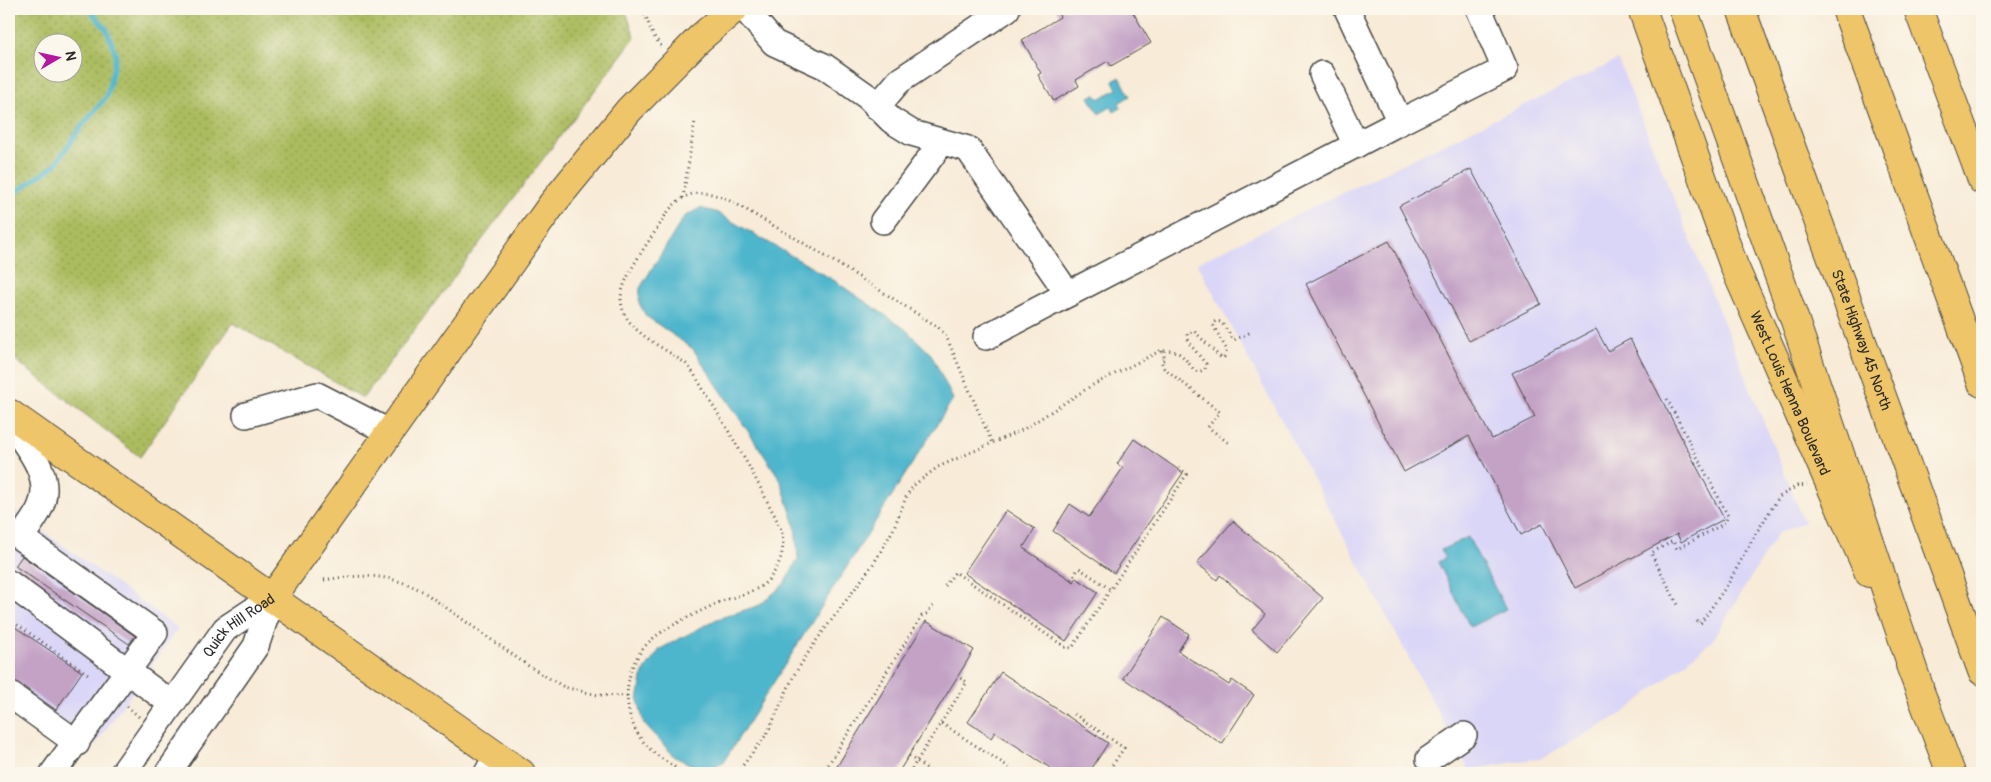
<svg xmlns="http://www.w3.org/2000/svg" width="1991" height="782" viewBox="0 0 1991 782" font-family="Pangolin,sans-serif">
  <defs>
    <pattern id="grass-dots" width="8" height="8" patternUnits="userSpaceOnUse" patternTransform="scale(1.25)"><rect width="8" height="8" fill="#abbc5f"/><path d="M2 2h.1M6 6h.1" fill="none" stroke="#8b994f" stroke-width="1.8" stroke-linecap="round"/></pattern>
  </defs>
  <rect width="100%" height="100%" fill="#fbf7ec"/>
  <filter id="ink" filterUnits="userSpaceOnUse"><feTurbulence type="fractalNoise" baseFrequency=".02" numOctaves="2"/><feDisplacementMap in="SourceGraphic" scale="10" xChannelSelector="R" yChannelSelector="G"/><feConvolveMatrix kernelMatrix="1 2 1 2 8 2 1 2 1" color-interpolation-filters="sRGB"/></filter>
  <filter id="wash" filterUnits="userSpaceOnUse"><feTurbulence type="fractalNoise" baseFrequency=".0096" numOctaves="4" result="noise"/><feDisplacementMap in="SourceGraphic" scale="20" xChannelSelector="R" yChannelSelector="G"/><feGaussianBlur stdDeviation="1.12" result="paint"/><feColorMatrix in="noise" values="0 0 0 0 0 0 0 0 0 0 0 0 0 0 0 0 0 1.4 0 .05"/><feComposite in="paint" operator="in"/></filter>
  <g filter="url(#wash)">
    <rect width="100%" height="100%" fill="#f8ebd7"/>
    <path fill="#dad6f7" d="M1618,60L1804,522L1777,534L1712,641L1625,712L1544,757L1469,770L1197,263Z
      M9,507L178,628L88,755L9,699Z"/>
    <path fill="url(#grass-dots)" stroke="#6b7445" fill-rule="evenodd" d="M9,9H625L635,37L363,398L233,323L140,457L9,355ZM42,42H72V72H42Z"/>
    <path fill="#4eb5cc" stroke="#3c707c" d="M1120,77L1130,96L1119,103L1121,108L1114,112L1111,107L1099,114L1089,97L1095,94L1099,99L1117,89L1113,81Z
      M700,208L716,212L835,281L905,329L931,354L953,399L724,761L709,773L675,757L644,724L638,700L643,673L660,649L717,619L760,605L784,584L798,559L795,525L780,479L693,349L646,316L639,303L640,288L684,217Z
      M1468,537L1506,609L1470,627L1438,562L1445,558L1441,550Z"/>
    <g fill="none" stroke-linecap="round" stroke-linejoin="round">
      <path stroke="#4eb5cc" stroke-width="5" d="M9,197L55,165L81,127L107,96L116,55L107,30L89,9"/>
    </g>
    <g id="blocks">
      <path fill="#c3a2c6" d="M1056,9H1131L1151,43L1111,66L1108,61L1076,80L1079,86L1054,101L1038,75L1041,73L1022,40L1060,17Z
        M1471,169L1541,304L1469,341L1399,206Z
        M1389,241L1492,439L1535,417L1512,373L1596,329L1608,351L1630,339L1724,519L1681,542L1677,534L1575,588L1542,524L1521,535L1469,436L1404,472L1306,284Z
        M1134,439L1183,473L1114,573L1053,531L1070,504L1089,517L1123,468L1117,464Z
        M1006,510L1035,529L1023,548L1074,582L1076,578L1098,592L1066,641L964,573Z
        M1233,521L1323,598L1277,652L1252,630L1265,614L1220,575L1217,580L1197,563Z
        M22,556L135,636L129,644L15,566Z
        M1163,617L1189,634L1178,651L1229,685L1232,680L1254,695L1222,744L1123,678Z
        M926,621L974,650L898,773H833Z
        M9,623L82,672L56,710L17,682L9,680Z
        M1001,672L1108,743L1089,773H1058L995,732L991,738L968,722Z"/>
    </g>
  </g>
  <g filter="url(#ink)">
    <use href="#blocks" fill-opacity="0" stroke="#4a4845" stroke-width="1"/>
    <g fill="none" stroke-linecap="round" stroke-linejoin="round">
      <defs>
        <g id="minor">
          <path d="M745,9L774,43L824,66L868,97L891,120L912,133L968,149L1068,294L1400,122L1347,9"/>
          <path d="M1322,74L1356,145"/>
          <path d="M877,107L899,81L1007,9"/>
          <path d="M1400,122L1505,69L1479,9"/>
          <path d="M883,221L942,142"/>
          <path d="M986,337L1068,294"/>
          <path d="M246,415L317,395L389,432"/>
          <path d="M9,421C27,447 57,478 38,512C33,521 26,530 21,538L155,633L53,773"/>
          <path d="M9,583L172,704"/>
          <path d="M9,694L77,743"/>
          <path d="M1429,759L1464,735"/>
          <path id="s1" d="M123,773L225,629L272,598"/>
          <path d="M168,773L256,646L272,598"/>
          <path d="M487,773L496,757"/>
        </g>
        <g id="major">
          <path id="s2" d="M1642,9L1734,266L1869,573"/>
          <path d="M1918,9L1982,180"/>
          <path d="M9,413L521,773"/>
          <path d="M272,598L553,203L629,110L700,38L734,9"/>
          <path d="M1910,665L1951,773"/>
        </g>
        <g id="highway">
          <path d="M1683,9L1793,315L1919,687"/>
          <path id="s3" d="M1741,9L1982,671"/>
          <path d="M1846,9L1982,383"/>
        </g>
      </defs>
      <use href="#minor" stroke="#4a4845" stroke-width="28"/>
      <use href="#major" stroke="#4a4845" stroke-width="30"/>
      <use href="#highway" stroke="#4a4845" stroke-width="30"/>
      <path stroke="#4a4845" stroke-width="3" stroke-dasharray="1 4" stroke-linecap="butt" d="M643,9L653,35L662,47
        M683,198L695,121
        M1162,351L1165,359L1161,361L1164,368L1220,412L1208,427L1230,444
        M1667,399L1728,516L1725,523L1677,549L1673,541L1651,553L1678,605
        M1695,463L1700,461
        M324,580C362,574 389,573 424,592L527,665L564,687L598,695L627,696
        M1071,580L1079,568L1110,589
        M945,586L955,572L1065,647L1072,648L1187,474L1179,468
        M9,619L88,674
        M1697,621L1700,624L1728,584L1756,533L1779,497L1797,486L1807,485
        M127,706L139,717
        M1074,714L1124,748L1107,773
        M941,723L967,682L958,677
        M909,756L930,771
        M683,773C672,765 659,758 649,748C618,718 620,663 656,636C669,626 700,611 716,604C732,596 750,595 764,584C776,573 783,558 783,542C783,528 774,515 768,503C751,468 731,435 711,402C703,390 697,377 688,366C685,362 680,360 676,357C654,342 621,327 621,298C622,276 652,238 663,219C673,203 686,191 706,193C727,196 749,212 767,222C826,255 882,292 938,327L946,336L992,443
        M737,773L767,734L794,675L816,641L874,563L893,530L907,495L914,485L938,467L1024,429L1091,386L1160,351C1180,348 1183,357 1195,371L1199,372L1205,369L1206,364L1189,343L1187,334L1194,331L1221,358L1224,357L1227,350L1214,327L1213,323L1216,321L1221,322L1234,340L1251,332
        M763,773L764,771L768,773
        M823,773L922,616L928,613L934,604
        M909,773L941,723L1018,773"/>
      <use href="#minor" stroke="#fff" stroke-width="25"/>
      <use href="#major" stroke="#eec569" stroke-width="28"/>
      <use href="#highway" stroke="#eec569" stroke-width="28"/>
    </g>
  </g>
  <g text-anchor="middle" stroke-width="4.5" stroke-linejoin="round" paint-order="stroke">
    <g font-size="15" fill="#2b2b2b" stroke="#fbf7ec">
      <text dy="5" stroke="none"><textPath href="#s3" startOffset="352">State Highway 45 North</textPath></text>
      <text dy="5" stroke="none"><textPath href="#s2" startOffset="412">West Louis Henna Boulevard</textPath></text>
      <text dy="5" stroke="none"><textPath href="#s1" startOffset="189">Quick Hill Road</textPath></text>
    </g>
  </g>
  <rect width="1991" height="782" fill="none" stroke="#fbf7ec" stroke-width="30"/>
  <g transform="translate(58 58) rotate(81)"><circle r="24" fill="#fbf7ec" stroke="#a8a59f"/>
  <path d="M0-4L9 19L0 12L-9 19Z" fill="#b5179e"/>
  <text y="-8" font-size="14" font-weight="bold" text-anchor="middle" fill="#2b2b2b">N</text>
  </g>
</svg>
